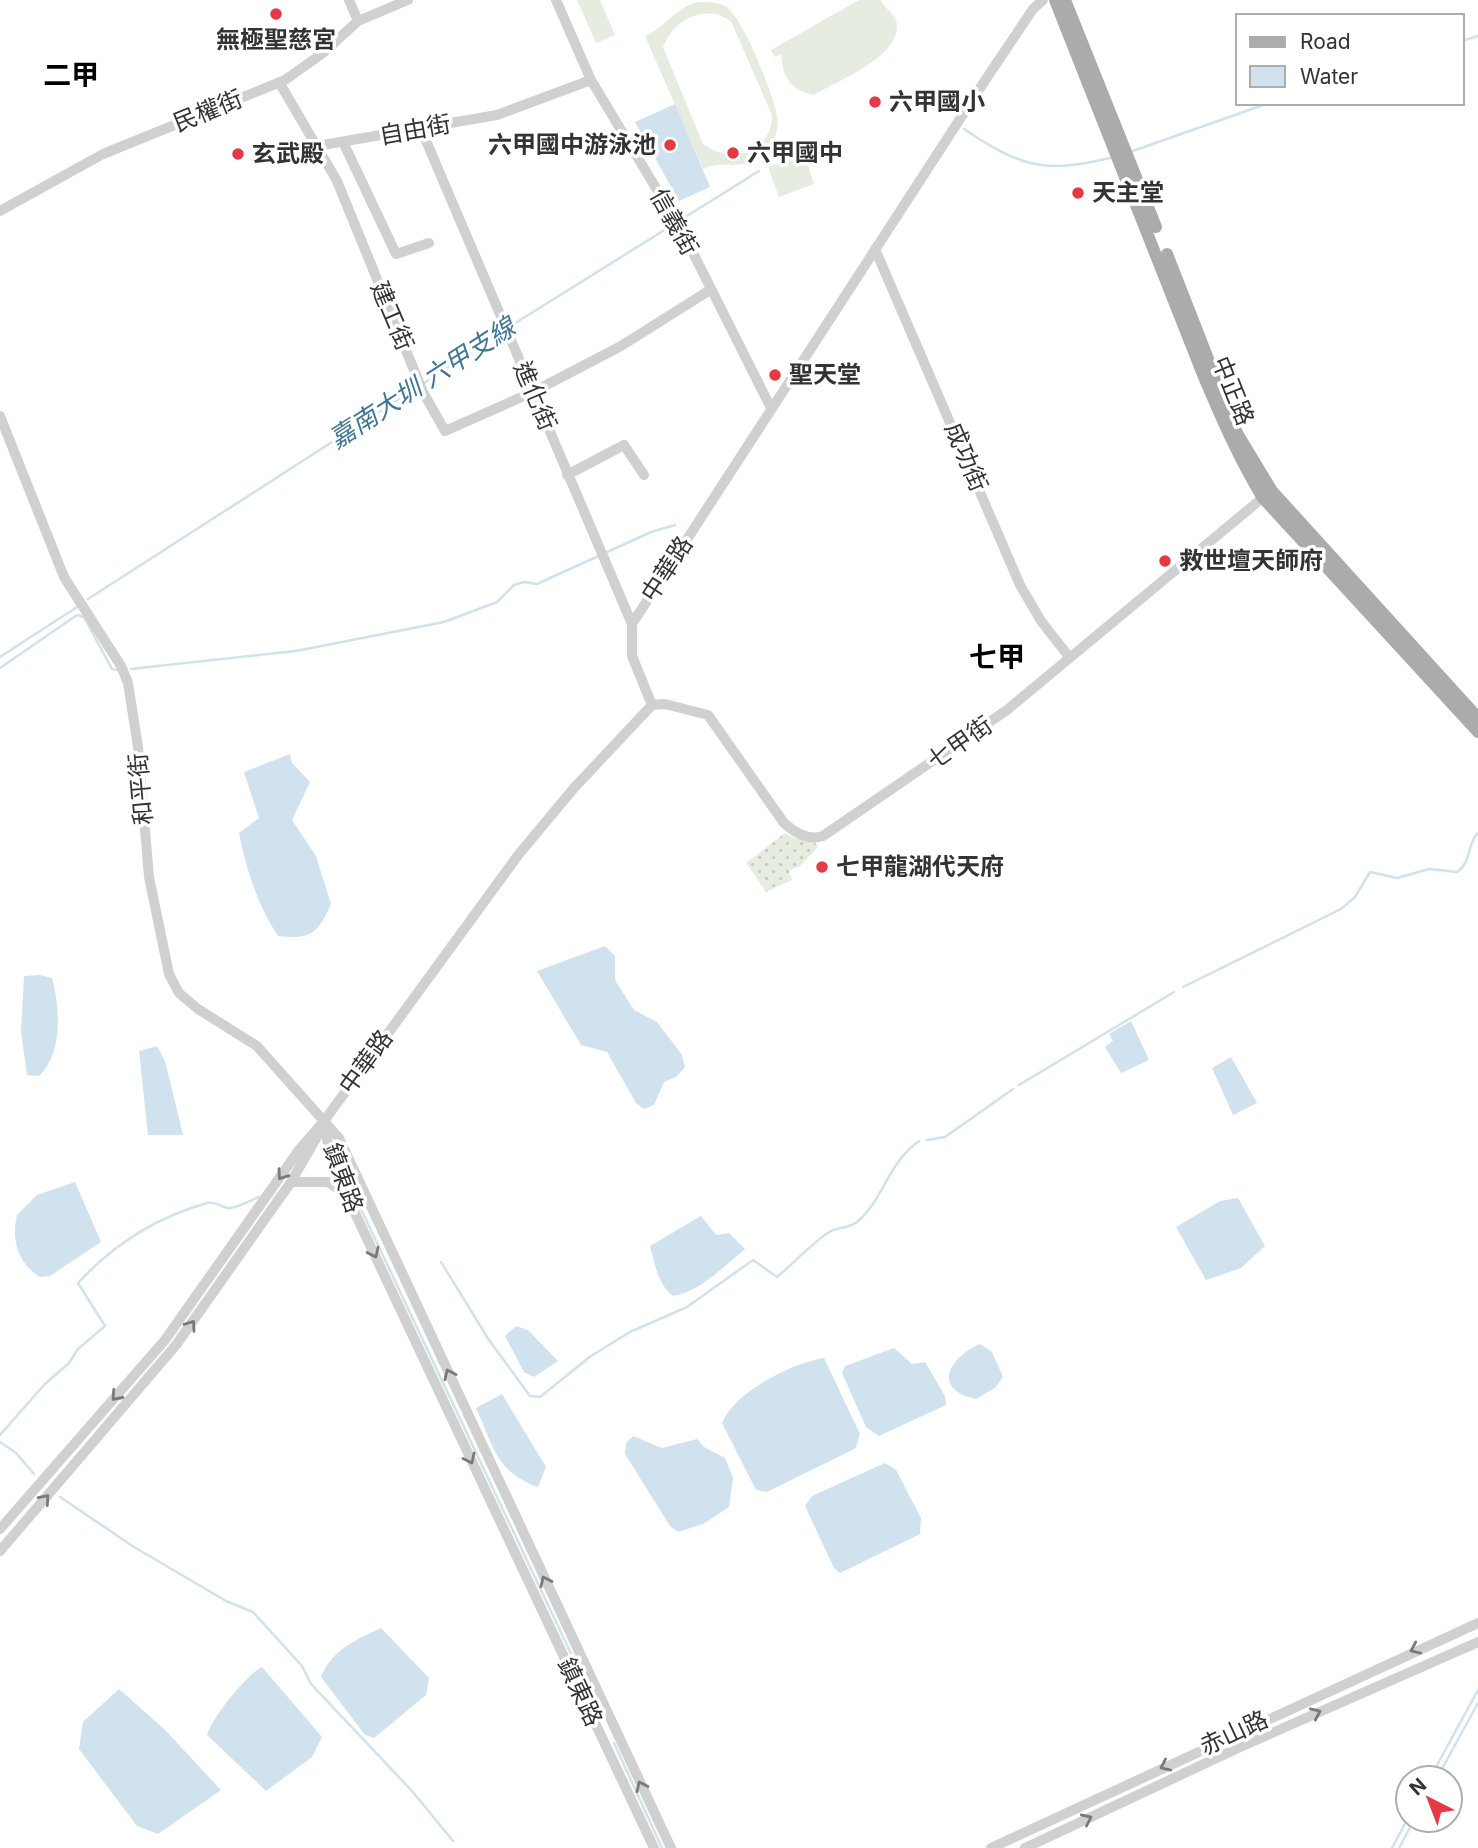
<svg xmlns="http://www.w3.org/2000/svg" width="1478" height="1848" viewBox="0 0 1478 1848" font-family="Inter,'Noto Sans TC',sans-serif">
  <defs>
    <pattern id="park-dots" width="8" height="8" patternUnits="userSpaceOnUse" patternTransform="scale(1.75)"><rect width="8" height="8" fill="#e6ecdf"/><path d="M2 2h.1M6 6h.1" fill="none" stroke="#c6cbc0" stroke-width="1.8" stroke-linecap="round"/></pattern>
  </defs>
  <rect width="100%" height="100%" fill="#fff"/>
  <path fill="#e6ecdf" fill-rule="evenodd" d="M577,0H600L615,35L596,43Z
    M859,0H881C882,7 896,13 897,25C898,58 839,80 814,95C790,90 783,78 781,54L775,57L771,50Z
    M699,2C707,2 717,2 725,6C743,16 773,94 777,116C780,131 773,145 763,155C745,172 723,159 703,169L645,36C666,27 675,7 699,2ZM717,14L731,21L772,115C772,153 731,165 703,144L663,47C673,24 691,11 717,14Z
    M804,154L814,184L779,197L768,167Z"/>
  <path fill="url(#park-dots)" d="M785,833L794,838L813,839L818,847L800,866L789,871L792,880L766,892L746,863Z"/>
  <path fill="#cfe2ee" d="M675,104L710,187L679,201L635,122Z
    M290,754L292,763L310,782L292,820L316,856L331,904C318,933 311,940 278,936C257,904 247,871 239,833L259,818L244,772Z
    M605,946L615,956V980L634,1010L657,1022L682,1055L685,1067L676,1077L664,1082L654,1105L644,1109L636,1103L607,1052L581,1045L537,971Z
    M40,975L52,978C60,1008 63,1053 39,1076L27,1075L21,1032L24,976Z
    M1131,1021L1149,1060L1121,1073L1105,1047L1113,1041L1109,1034Z
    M157,1046L165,1061L183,1135H148L139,1051Z
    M1231,1057L1257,1103L1233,1115L1212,1068Z
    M75,1182L101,1242L50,1276L40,1277C18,1263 11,1241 17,1215L37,1195Z
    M1238,1198L1265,1246L1241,1268L1206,1280L1176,1227L1220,1201Z
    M701,1216L716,1235L729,1233L745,1249C724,1266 700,1292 673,1296C658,1285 655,1264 650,1246Z
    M516,1326L528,1330L558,1361L534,1377L524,1372L505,1336Z
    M980,1344L992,1352L1003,1377L995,1388L976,1399C932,1390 948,1358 980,1344Z
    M894,1348L912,1364L925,1362L945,1396L946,1405L879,1436L866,1427L842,1373L845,1366Z
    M824,1358L860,1434L856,1448L767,1492L756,1490L722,1423C734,1392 792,1363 824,1358Z
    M502,1394L546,1467L538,1487C496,1472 494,1447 476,1408Z
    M633,1436L662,1448L697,1439L704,1447L725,1458L733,1478L729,1507L703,1524L678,1532L670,1526L625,1454L626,1443Z
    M885,1463L896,1470L921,1518L920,1534L840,1573L834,1568L805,1506L812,1496Z
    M381,1628L429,1678L426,1695L374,1738L365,1735L321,1677C332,1650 355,1640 381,1628Z
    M262,1667L322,1737L312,1757L266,1791L207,1735C212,1718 247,1674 262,1667Z
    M119,1689L164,1729L221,1790L158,1834L137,1826L79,1749L83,1722Z"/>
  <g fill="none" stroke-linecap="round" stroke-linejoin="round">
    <path stroke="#cfe2ee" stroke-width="2.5" d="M1462,41L1478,36
      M964,129C1022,168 1045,174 1114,157
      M1130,152L1269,103
      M509,327L759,171
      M424,383L504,331
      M88,599L419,386
      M0,657L77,607
      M0,668L77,615L84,617L112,669L117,670
      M131,669L296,651L444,622L497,602L514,585L524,582L537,584L651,532L675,525
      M1183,987L1341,909L1355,897L1370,872L1397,878L1429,869L1457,872C1472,862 1467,843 1478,833
      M1019,1085L1174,992
      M927,1140L945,1137L1013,1089
      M343,1171L599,1713
      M441,1262L489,1340L530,1396L540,1397L591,1356L630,1332L687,1307L753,1260L777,1277C792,1265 816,1239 831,1231C839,1227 850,1228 857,1222C884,1199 887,1164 919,1141
      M0,1435L44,1385L69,1363L78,1349L105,1326L78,1283C113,1245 157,1217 207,1203C216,1201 220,1207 228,1208C236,1209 251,1200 259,1197
      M0,1442L16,1453L34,1474
      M60,1497L134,1547L226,1601L253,1612L302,1666L311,1684L412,1791L453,1841
      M614,1743L662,1848
      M1430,1778L1478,1690
      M1437,1778L1478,1703
      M1392,1848L1408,1818
      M1399,1848L1414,1820"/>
    <path stroke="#d0d0d0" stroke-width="10" d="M349,0L358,21
      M556,0L591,80L683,233L771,408
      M279,82L337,181L423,392L445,431L533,392L621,346L710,290
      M421,129L632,624
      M343,142L396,254L429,243
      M317,146L497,115L591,80
      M0,211L103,154L285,80L323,53L358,21L408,0
      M875,249L1020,585L1041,621L1070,658
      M0,416L64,577L121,666L128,683L138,747L149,877L169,974L179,993L198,1009L257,1046L339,1138L671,1848
      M567,475L624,445L644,475
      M652,705L632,656V624L984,82L1033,9L1043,0
      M652,705L665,704L708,715L784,823C795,833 808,841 823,836L1007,710L1266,495
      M324,1122L331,1160L346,1194L654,1848
      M291,1182H328L346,1194
      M0,1529L165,1340L299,1150L324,1121L519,854L574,788L652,705
      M0,1551L176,1345L291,1182L318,1135
      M991,1848L1478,1623
      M1025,1848L1238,1748L1478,1642"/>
    <path stroke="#ababab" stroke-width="12" d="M1055,0L1204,377C1222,419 1239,459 1263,498L1478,732
      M1065,0L1156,227
      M1167,254L1237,433L1272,491L1478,718"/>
  </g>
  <defs><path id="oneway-chevron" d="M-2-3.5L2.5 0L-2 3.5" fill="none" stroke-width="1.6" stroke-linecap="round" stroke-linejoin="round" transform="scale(1.75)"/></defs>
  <g stroke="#7a7a7a">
    <use href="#oneway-chevron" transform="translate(282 1175) rotate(125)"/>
    <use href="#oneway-chevron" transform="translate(374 1253) rotate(65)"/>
    <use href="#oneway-chevron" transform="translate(191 1325) rotate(-55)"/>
    <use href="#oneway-chevron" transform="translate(449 1374) rotate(-115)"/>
    <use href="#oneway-chevron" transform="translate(116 1396) rotate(132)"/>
    <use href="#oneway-chevron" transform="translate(470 1459) rotate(65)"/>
    <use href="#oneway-chevron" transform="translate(45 1499) rotate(-49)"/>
    <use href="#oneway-chevron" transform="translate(545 1581) rotate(-115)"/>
    <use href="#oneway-chevron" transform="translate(1415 1649) rotate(156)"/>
    <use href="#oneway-chevron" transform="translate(1316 1713) rotate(-24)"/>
    <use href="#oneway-chevron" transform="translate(1165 1766) rotate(155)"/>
    <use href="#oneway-chevron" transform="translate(641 1786) rotate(-116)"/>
    <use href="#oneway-chevron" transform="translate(1087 1819) rotate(-25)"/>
  </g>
  <g fill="#e63946" stroke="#fff" stroke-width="2.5">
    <circle cx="276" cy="14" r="7"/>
    <circle cx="875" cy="102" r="7"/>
    <circle cx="670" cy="145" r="7"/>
    <circle cx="733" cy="153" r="7"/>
    <circle cx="238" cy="154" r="7"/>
    <circle cx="1078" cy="193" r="7"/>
    <circle cx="775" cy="375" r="7"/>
    <circle cx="1165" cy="561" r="7"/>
    <circle cx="822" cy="867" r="7"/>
  </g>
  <g text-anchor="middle" stroke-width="7" stroke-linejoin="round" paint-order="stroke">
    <g font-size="24" font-weight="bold" fill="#333" stroke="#fff" text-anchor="start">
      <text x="276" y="48" text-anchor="middle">無極聖慈宮</text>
      <text x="889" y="110">六甲國小</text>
      <text x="656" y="153" text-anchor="end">六甲國中游泳池</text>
      <text x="747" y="161">六甲國中</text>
      <text x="252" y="162">玄武殿</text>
      <text x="1092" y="201">天主堂</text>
      <text x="789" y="383">聖天堂</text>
      <text x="1179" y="569">救世壇天師府</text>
      <text x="836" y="875">七甲龍湖代天府</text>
    </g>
    <g font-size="24" fill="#333" stroke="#fff">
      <text transform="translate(208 111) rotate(-22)" y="8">民權街</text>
      <text transform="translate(415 130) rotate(-10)" y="8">自由街</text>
      <text transform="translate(674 222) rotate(61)" y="8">信義街</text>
      <text transform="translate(392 316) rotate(67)" y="8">建工街</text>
      <text transform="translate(1233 391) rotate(68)" y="8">中正路</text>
      <text transform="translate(535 396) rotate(67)" y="8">進化街</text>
      <text transform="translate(966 457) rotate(67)" y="8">成功街</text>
      <text transform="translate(667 569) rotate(-57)" y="8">中華路</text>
      <text transform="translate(960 743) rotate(-35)" y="8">七甲街</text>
      <text transform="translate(141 789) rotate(-95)" y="8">和平街</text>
      <text transform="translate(366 1062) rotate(-54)" y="8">中華路</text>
      <text transform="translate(343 1178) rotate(70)" y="8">鎮東路</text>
      <text transform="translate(580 1692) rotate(65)" y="8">鎮東路</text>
      <text transform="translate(1234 1733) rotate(-25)" y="8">赤山路</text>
    </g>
    <g font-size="26" font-style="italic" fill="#3f7597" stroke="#fff">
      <text transform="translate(422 383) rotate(-33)" y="9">嘉南大圳 六甲支線</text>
    </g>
    <g font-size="28" font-weight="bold" fill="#000" stroke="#fff">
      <text x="71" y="85">二甲</text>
      <text x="997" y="667">七甲</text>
    </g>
  </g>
  <rect x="1236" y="14" width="228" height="91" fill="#ffffff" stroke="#adadad" stroke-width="2"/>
  <rect x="1250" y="37" width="35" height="10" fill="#ababab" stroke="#adadad" stroke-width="2"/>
  <text x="1300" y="49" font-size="21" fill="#333333">Road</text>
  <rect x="1250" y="66" width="35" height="21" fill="#cfe2ee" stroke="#adadad" stroke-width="2"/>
  <text x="1300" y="84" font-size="21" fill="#333333">Water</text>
  <g transform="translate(1429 1799) rotate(318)"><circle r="33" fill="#ffffff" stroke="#adadad" stroke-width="2"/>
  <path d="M0-5L12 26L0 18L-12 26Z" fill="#e63946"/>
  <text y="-10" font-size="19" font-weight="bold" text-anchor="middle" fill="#333333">N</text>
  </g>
</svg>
